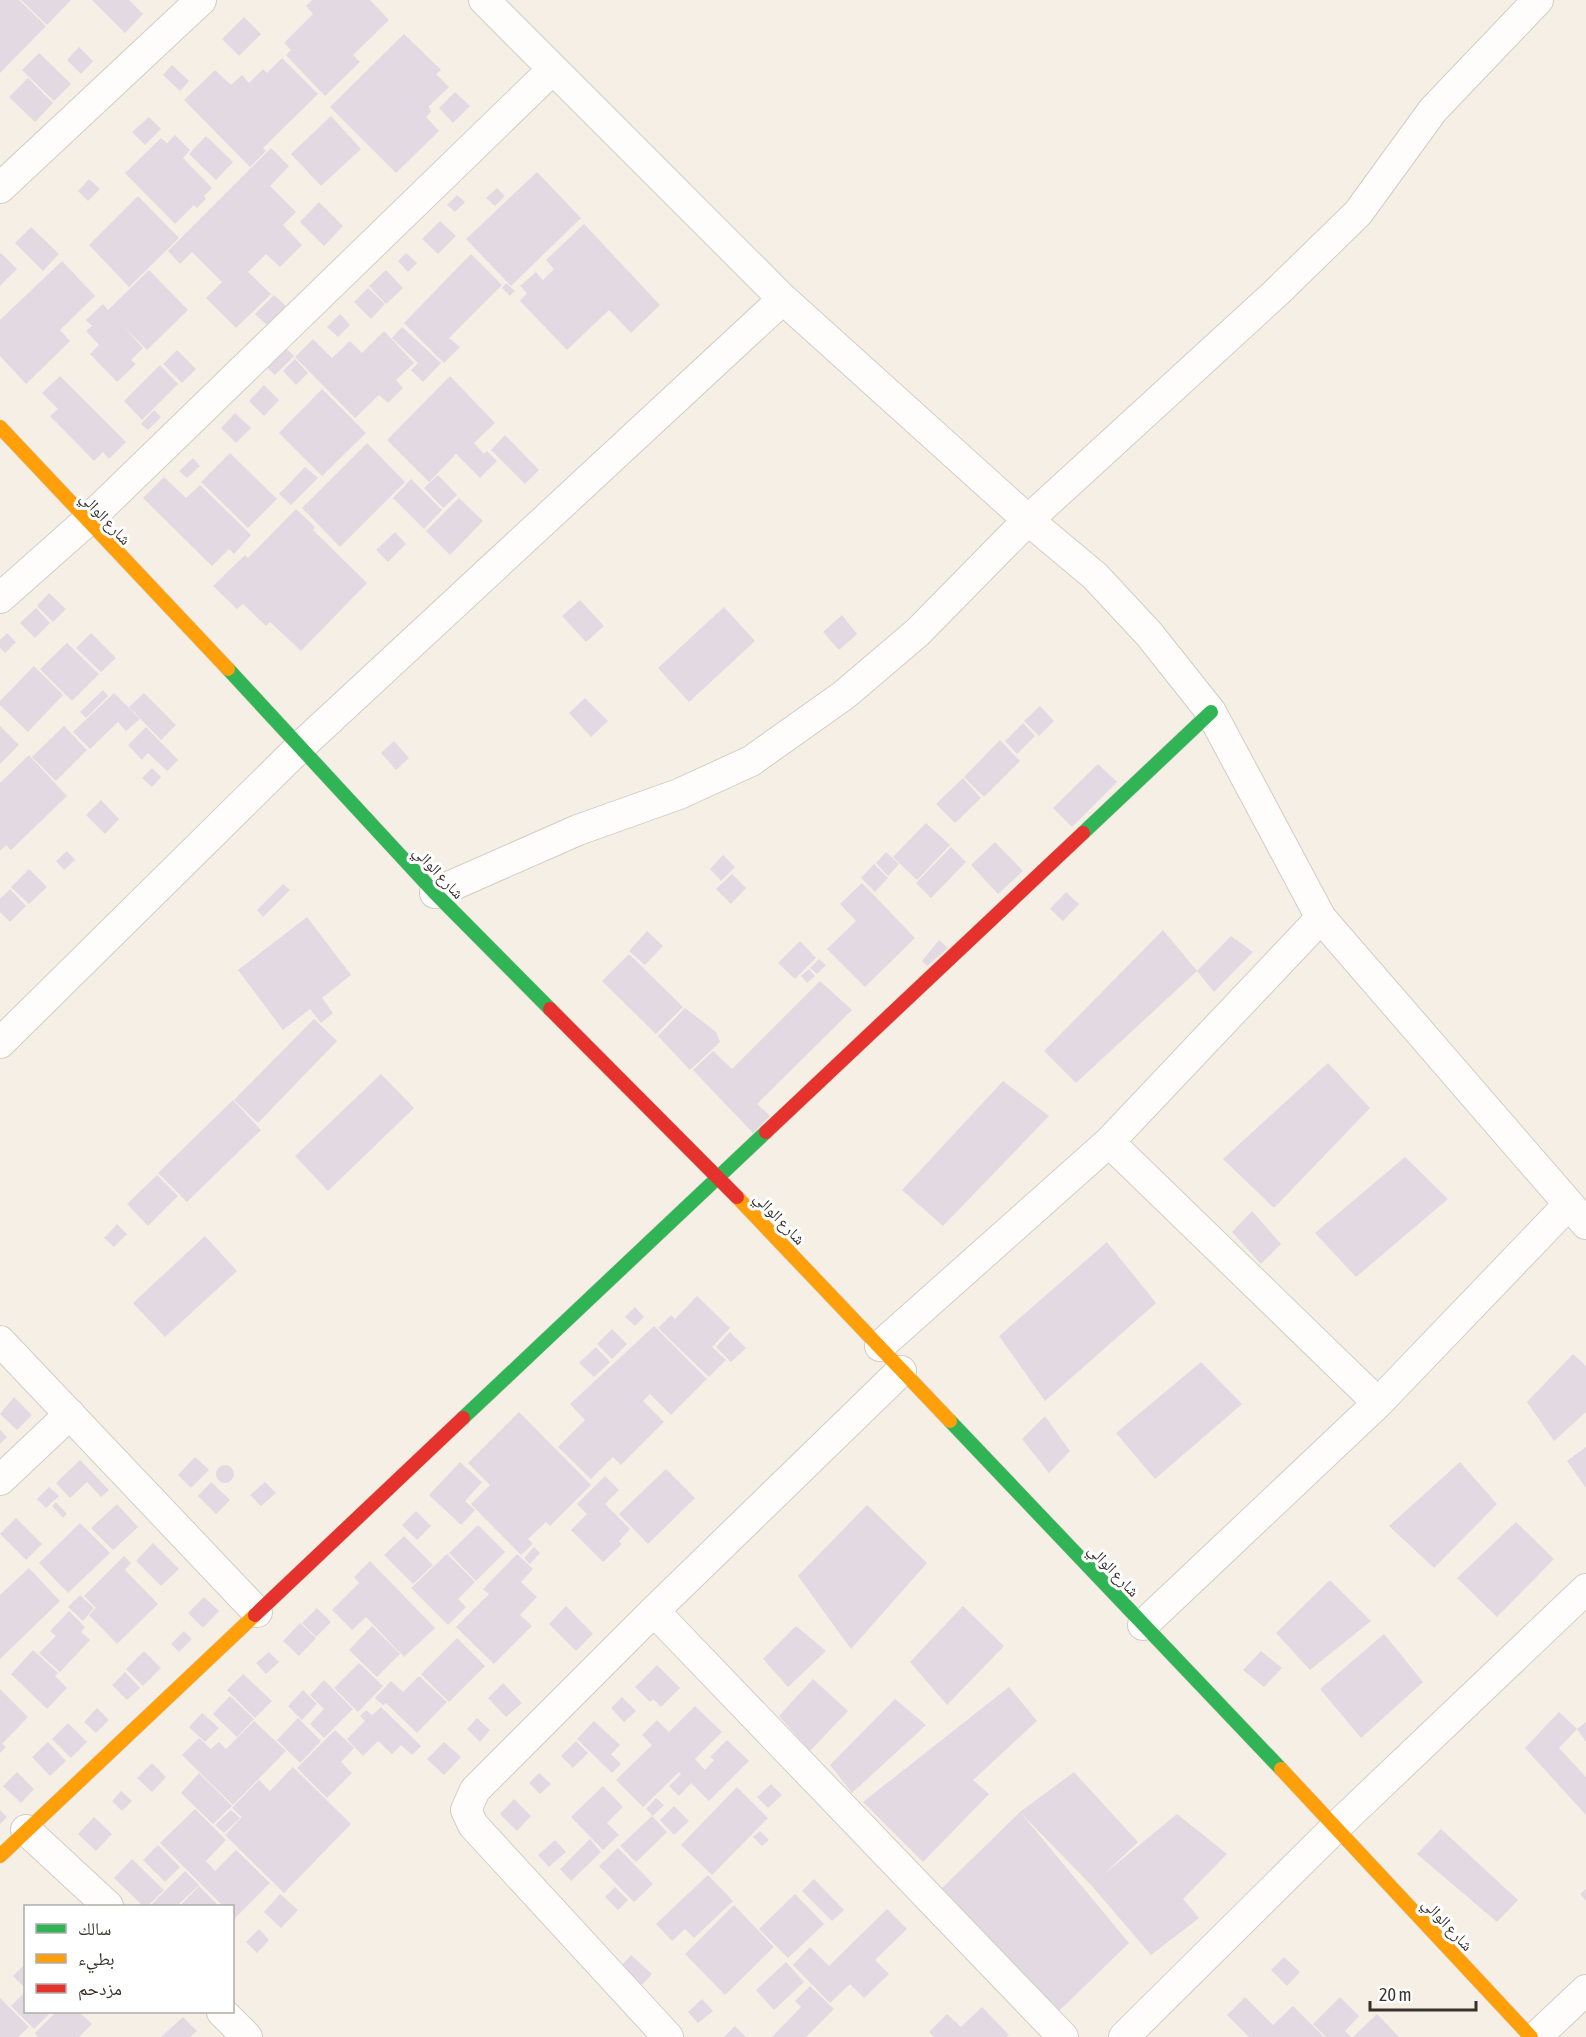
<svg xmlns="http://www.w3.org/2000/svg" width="1586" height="2037" viewBox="0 0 1586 2037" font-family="'Asap Condensed','Noto Naskh Arabic',sans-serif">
  <rect width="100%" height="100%" fill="#f6efe5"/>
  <path fill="#e3d9e2" d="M0,0H19L46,26L0,73Z
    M21,0H71L47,25Z
    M92,0H129L143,14L125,33Z
    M312,0H370L389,20L353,55L360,62L325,96L286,55L291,50L284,43L313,14L306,6Z
    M244,17L261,34L239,56L222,39Z
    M404,34L441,70L436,74L449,87L429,106L431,112L426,117L439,131L396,173L330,107Z
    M79,47L93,61L81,74L67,60Z
    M39,53L71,84L54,101L22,70Z
    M282,58L318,94L263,148L266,151L250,167L184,100L215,70L231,85L242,75L249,83L263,69L267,73Z
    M172,65L189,81L180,91L163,75Z
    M28,78L53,103L35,122L9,97Z
    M455,92L470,106L453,123L439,108Z
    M331,116L361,149L321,186L291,154Z
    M149,117L161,129L145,145L132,132Z
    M175,135L190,150L183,158L212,188L204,196L206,199L197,208L194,205L175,224L125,173L161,138L167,143Z
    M206,136L233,162L216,180L189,154Z
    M271,148L289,166L270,186L296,212L283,225L302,245L280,267L266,254L248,272L271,294L236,328L206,298L222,282L192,252L180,264L168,251Z
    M537,172L581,218L511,286L466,239Z
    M89,179L100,189L88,201L78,191Z
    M497,188L505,196L495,206L486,198Z
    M457,195L465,202L455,212L447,205Z
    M138,196L179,238L129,287L89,245Z
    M319,202L343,226L324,246L300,222Z
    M440,221L456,236L438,254L422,239Z
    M584,224L660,305L631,333L609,310L567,350L520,301L527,293L520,286L536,272L543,280L554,269L546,260Z
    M31,227L59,254L43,271L15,243Z
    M1,253L17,269L0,286V254Z
    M406,253L417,263L408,272L398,261Z
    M471,254L502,285L449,338L460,347L444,363L404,323Z
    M62,261L95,296L60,330L70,341L26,384L0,356V320Z
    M149,270L188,310L147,350L122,325L143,348L131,360L136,364L117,382L90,354L99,345L86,331L92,326L86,320L103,304L108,310Z
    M386,270L403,288L386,304L369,286Z
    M506,283L515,291L510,296L502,288Z
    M368,288L385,304L371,319L354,302Z
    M274,295L286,306L267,325L255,314Z
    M340,314L350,325L338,337L327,327Z
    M402,327L441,363L423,382L411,370L418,363L392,338Z
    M384,331L414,363L396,380L403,388L388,403L379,395L355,418L295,357L313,339L332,358L350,341L362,353Z
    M285,347L294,356L275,375L265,366Z
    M177,350L196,369L182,383L163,364Z
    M295,359L308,373L296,385L283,371Z
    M160,365L178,384L142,420L124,401Z
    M60,376L126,442L109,459L103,452L94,461L50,416L58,409L42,393Z
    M450,376L495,423L474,443L484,454L487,451L497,461L480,478L456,454L429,482L387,440Z
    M264,385L279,400L264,416L249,401Z
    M322,389L366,433L322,476L279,433Z
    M154,410L161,417L148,430L141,424Z
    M235,413L251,428L236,443L221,428Z
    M505,435L539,470L525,484L491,450Z
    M367,443L405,482L340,547L302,508Z
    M230,453L277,499L248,528L201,482Z
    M193,458L200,466L187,478L179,471Z
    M305,467L318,478L291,505L279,494Z
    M438,475L457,495L443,508L424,488Z
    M164,477L186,498L200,485L251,535L234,554L229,549L212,566L143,498Z
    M411,479L442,510L424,529L393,498Z
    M459,498L483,521L450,555L426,531Z
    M296,509L315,527L313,530L367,583L301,651L270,622L266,626L243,604L237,609L213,586L245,555L248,558Z
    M395,532L406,544L388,562L376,550Z
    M49,593L66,609L53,622L37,606Z
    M580,600L604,626L586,642L562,616Z
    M724,607L755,641L689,702L658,668Z
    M36,608L50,623L35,638L20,623Z
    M842,615L857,634L839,650L823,632Z
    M7,633L16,642L5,653L0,648V640Z
    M91,633L116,658L101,672L76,648Z
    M67,643L99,674L72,701L40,669Z
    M34,666L63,695L28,732L0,705V701Z
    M103,690L108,696L86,718L80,712Z
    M114,693L140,719L126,731L118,722L90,749L73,732Z
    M144,693L176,725L161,740L129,707Z
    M585,698L608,721L591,737L569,713Z
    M1040,706L1054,721L1039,736L1024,721Z
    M1023,723L1035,736L1017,754L1005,741Z
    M0,726L19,745L0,764Z
    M64,726L87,750L56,781L32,757Z
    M146,727L178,760L167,771L148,753L142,760L128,745Z
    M1000,740L1020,761L984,797L964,777Z
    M394,741L409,758L396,770L381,753Z
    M29,755L67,796L11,850L6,845L0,851V783Z
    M1098,764L1117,782L1072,827L1053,808Z
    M152,768L161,777L152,787L142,778Z
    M963,778L981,798L955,823L936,804Z
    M101,800L119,819L105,834L86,815Z
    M926,823L950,845L917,880L893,857Z
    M995,842L1023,871L998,894L971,865Z
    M951,847L966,862L931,898L916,883Z
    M67,851L75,860L64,870L56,861Z
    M886,852L899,864L888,876L876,863Z
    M723,855L735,867L721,881L710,869Z
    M874,864L888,878L875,892L861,878Z
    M29,869L47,887L29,904L11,887Z
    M732,874L746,888L731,904L716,889Z
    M862,883L915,938L865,987L827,949L856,921L840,904Z
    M283,884L290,890L263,917L257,910Z
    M10,889L26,906L10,922L0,912V899Z
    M1066,892L1079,904L1063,921L1050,909Z
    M307,917L351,975L322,998L333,1013L321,1023L310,1009L283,1030L238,970Z
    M1163,930L1197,971L1231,936L1253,952L1214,992L1197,971L1076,1083L1044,1051Z
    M647,931L663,946L645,965L629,951Z
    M939,940L948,948L927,966L922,961Z
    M800,941L816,958L795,979L778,963Z
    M629,954L683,1007L656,1034L602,981Z
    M819,959L826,965L817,974L810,968Z
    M809,969L815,976L807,983L801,976Z
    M820,981L852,1010L757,1104L770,1116L753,1133L693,1070L713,1051L732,1069Z
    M685,1008L716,1032L720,1042L690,1070L658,1036Z
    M314,1019L337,1041L258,1123L234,1100Z
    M1328,1063L1370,1108L1274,1208L1223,1159Z
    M381,1074L414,1108L328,1191L295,1156Z
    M1003,1081L1049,1116L943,1226L902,1190Z
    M233,1100L261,1130L187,1202L158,1173Z
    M1405,1157L1448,1199L1356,1277L1315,1233Z
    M157,1175L178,1196L148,1226L127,1204Z
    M1252,1211L1281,1244L1261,1264L1232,1232Z
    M117,1224L127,1234L114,1247L104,1238Z
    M205,1236L237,1271L165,1337L133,1303Z
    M1107,1242L1156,1303L1045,1401L999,1336Z
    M697,1296L730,1328L712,1347L726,1360L709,1377L658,1328L671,1315L675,1319Z
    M635,1307L644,1317L635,1326L625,1317Z
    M654,1326L707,1379L671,1415L650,1394L643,1401L664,1422L621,1465L613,1457L591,1479L558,1447L585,1420L570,1404Z
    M612,1329L627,1344L612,1359L597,1344Z
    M730,1332L746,1348L731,1362L716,1347Z
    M596,1347L610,1362L594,1377L579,1363Z
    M1573,1354L1586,1366V1412L1554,1441L1527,1402Z
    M1201,1362L1242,1404L1155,1479L1116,1433Z
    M14,1397L32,1415L17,1430L0,1414Z
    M519,1412L591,1485L550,1526L546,1522L528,1539L533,1544L521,1555L471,1504L490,1485L468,1463Z
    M1045,1416L1070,1451L1049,1473L1022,1439Z
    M0,1430L7,1437L0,1444Z
    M1586,1447V1488L1567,1461Z
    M195,1457L209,1470L191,1488L178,1475Z
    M80,1460L109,1490L101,1497L87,1482L70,1498L56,1483Z
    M460,1462L482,1482L465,1501L475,1510L461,1525L429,1495Z
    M1460,1462L1497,1504L1434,1568L1389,1526Z
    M216 1474a9 9 0 1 1 18 0a9 9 0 1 1-18 0Z
    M666,1469L695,1498L648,1544L619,1514Z
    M605,1476L619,1490L605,1504L630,1529L619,1541L622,1544L603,1562L571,1530L587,1514L577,1504Z
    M211,1482L230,1500L216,1514L198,1496Z
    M265,1482L276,1493L261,1506L250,1495Z
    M49,1487L59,1496L46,1508L37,1499Z
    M56,1502L67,1514L63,1518L52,1506Z
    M117,1504L138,1527L113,1550L91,1528Z
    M867,1505L927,1563L851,1649L798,1576Z
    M416,1511L431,1526L417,1540L402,1525Z
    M16,1518L42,1544L26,1560L0,1534Z
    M1516,1522L1554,1559L1497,1617L1457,1578Z
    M80,1523L110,1553L68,1593L39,1563Z
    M478,1525L505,1552L476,1581L449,1553Z
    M404,1536L433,1565L413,1584L384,1555Z
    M153,1543L179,1569L161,1586L136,1561Z
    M534,1547L540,1553L530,1564L524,1558Z
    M447,1554L475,1582L458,1599L466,1607L448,1625L411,1588Z
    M517,1554L533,1569L521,1582L537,1597L520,1615L532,1626L494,1664L456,1627L489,1594L483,1589Z
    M124,1556L131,1563L125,1570L158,1604L117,1644L89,1615L96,1608L84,1596Z
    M370,1561L435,1628L404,1657L366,1617L352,1630L332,1610L359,1583L354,1577Z
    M29,1568L60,1601L0,1659V1595Z
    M1330,1580L1371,1621L1310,1670L1276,1633Z
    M80,1595L94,1608L83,1621L68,1607Z
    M204,1597L219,1611L203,1628L188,1613Z
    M566,1606L593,1634L576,1651L549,1624Z
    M963,1606L1004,1646L947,1705L910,1662Z
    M317,1608L331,1622L316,1637L302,1623Z
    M69,1611L85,1627L81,1632L90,1640L60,1672L39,1653L56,1636L50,1631Z
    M300,1623L316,1638L299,1656L283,1641Z
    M372,1626L400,1654L377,1677L349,1650Z
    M796,1626L826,1651L788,1687L763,1659Z
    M184,1631L192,1639L179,1652L171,1644Z
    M1384,1634L1423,1682L1361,1738L1320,1689Z
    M457,1638L485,1666L449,1702L421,1674Z
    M33,1650L58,1673L55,1676L67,1688L47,1709L11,1674Z
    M144,1651L161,1668L143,1686L126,1669Z
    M1261,1651L1282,1668L1264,1687L1243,1670Z
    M269,1652L279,1662L266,1674L256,1663Z
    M359,1663L383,1686L358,1712L334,1688Z
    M657,1665L680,1688L661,1707L653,1699L650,1702L635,1687Z
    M125,1672L140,1688L127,1700L112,1685Z
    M243,1674L272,1701L255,1718L227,1690Z
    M419,1676L447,1702L417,1733L386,1703L383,1705L375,1698L391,1681L403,1692Z
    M813,1679L848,1711L810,1751L779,1716Z
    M324,1680L353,1709L324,1738L310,1724L324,1709L310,1695Z
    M503,1683L522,1703L506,1717L488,1698Z
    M1009,1687L1037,1721L973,1780L989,1794L923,1862L863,1802Z
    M0,1689L28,1717L2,1744L6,1747L0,1753Z
    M303,1690L317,1704L302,1720L288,1706Z
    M230,1696L254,1719L237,1737L213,1714Z
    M622,1697L636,1711L624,1722L611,1708Z
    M895,1699L926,1725L852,1793L830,1765Z
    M695,1706L722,1732L695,1759L705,1770L714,1760L710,1757L727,1740L749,1761L709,1801L691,1783L679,1796L669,1786L681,1774L679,1772L643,1807L616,1780L652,1745L642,1735L657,1720L669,1732Z
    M381,1707L421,1746L412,1755L401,1745L392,1754L378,1741L363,1756L347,1739L365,1721L360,1716L366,1710L372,1715Z
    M97,1708L109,1720L96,1733L84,1722Z
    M1559,1712L1577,1729L1559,1748L1586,1777V1815L1525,1748Z
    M202,1713L219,1728L205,1742L189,1727Z
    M298,1718L321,1741L300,1763L277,1740Z
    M477,1718L490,1730L480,1742L467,1729Z
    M254,1721L286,1751L233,1805L182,1755L199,1738L211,1749L219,1742L226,1749Z
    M594,1721L620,1745L611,1754L621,1764L612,1773L577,1739Z
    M1586,1722V1742L1577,1729Z
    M68,1723L87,1742L71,1758L52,1739Z
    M335,1730L354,1748L341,1762L352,1773L327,1798L297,1768Z
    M576,1741L588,1753L573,1768L561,1756Z
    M48,1742L66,1761L50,1776L32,1757Z
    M444,1742L461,1757L444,1775L427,1759Z
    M152,1763L166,1777L152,1792L137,1778Z
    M293,1767L351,1824L284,1893L225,1835L242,1817L232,1808L259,1780L270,1791Z
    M17,1772L34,1789L21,1803L3,1786Z
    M1074,1772L1138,1842L1103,1875L1177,1814L1227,1854L1183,1899L1199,1918L1151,1955L1091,1885L1020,1812Z
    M199,1773L232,1806L213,1824L181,1793Z
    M539,1773L551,1784L540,1794L529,1783Z
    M771,1784L782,1795L768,1808L757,1797Z
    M603,1786L623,1807L607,1823L619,1835L603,1850L571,1817Z
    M737,1787L768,1818L712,1875L681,1845Z
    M121,1791L132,1801L122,1811L112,1801Z
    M656,1798L664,1805L653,1816L646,1809Z
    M514,1799L531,1816L517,1831L500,1814Z
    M674,1806L689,1821L674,1835L660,1820Z
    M195,1809L226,1840L199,1868L206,1861L215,1871L236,1850L270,1883L235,1918L232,1906H223L160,1843Z
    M0,1810L7,1817L0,1824Z
    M231,1810L240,1818L224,1833L215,1825Z
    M1020,1812L1129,1943L1059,2011L942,1888Z
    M652,1816L667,1832L636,1862L620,1846Z
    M94,1817L112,1834L96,1851L78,1834Z
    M1441,1829L1518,1900L1497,1922L1417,1854Z
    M760,1831L769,1840L762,1846L753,1837Z
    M590,1839L601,1852L571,1881L560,1869Z
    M555,1840L566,1852L549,1867L538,1855Z
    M158,1845L180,1867L165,1882L143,1860Z
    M618,1848L653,1884L634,1902L599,1866Z
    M132,1859L164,1890L148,1906H143L114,1878Z
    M185,1871L199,1885L177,1906H150Z
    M708,1875L733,1901L694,1938L685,1929L672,1941L656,1924Z
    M814,1879L844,1910L832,1921L802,1891Z
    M199,1886L219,1906H180Z
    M615,1887L628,1900L618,1910L605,1897Z
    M1586,1889V1901L1580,1894Z
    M280,1894L298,1910L281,1928L264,1912Z
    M795,1894L824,1924L788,1958L759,1929Z
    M734,1905L774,1947L725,1995L685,1954Z
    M887,1909L907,1929L875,1960L889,1974L864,1998L850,1984L830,2003L793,1965L810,1947L829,1966Z
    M259,1929L269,1940L257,1953L246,1942Z
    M631,1955L652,1974L635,1992L615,1973Z
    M1284,1957L1300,1972L1287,1986L1271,1970Z
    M786,1962L804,1982L774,2010L756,1990Z
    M26,1963V1989L13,1976Z
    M810,1986L834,2009L806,2037H772L801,2007L795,2001Z
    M26,1991V2012H46L49,2014L34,2029L11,2006Z
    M1245,1997L1273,2025L1293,2006L1324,2037H1249L1227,2015Z
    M1340,1997L1359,2016L1345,2031L1351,2037H1326L1313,2024Z
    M0,1998L29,2027L18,2037H0Z
    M702,1999L713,2011L698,2023L688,2012Z
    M982,2007L1009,2035L1006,2037H934L929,2032L947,2014L961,2027Z
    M56,2012H79L92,2024L79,2037H38L35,2033Z
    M1377,2014L1399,2037H1353Z
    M183,2017L197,2031L190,2037H161Z
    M735,2026L746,2037H724Z"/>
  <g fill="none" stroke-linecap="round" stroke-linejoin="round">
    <defs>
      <path id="street" d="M484,0L783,299L1028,520L1095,576L1149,634L1211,712L1321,918L1586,1224
        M0,188L201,0
        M0,598L87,521L552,70
        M435,893L578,830L679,794L751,761L844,695L918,632L1028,520L1277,292L1358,213L1433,110L1538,0
        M0,1043L301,746L783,299
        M1109,1142L1378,1403
        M0,1341L257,1612
        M880,1346L1109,1142L1321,918
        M0,1480L70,1414
        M654,1611L1063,2037
        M1143,1625L1378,1403L1568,1205
        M26,1830L108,1906
        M222,2012L247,2037
        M668,2037L473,1825L466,1810L475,1790L654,1611L901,1371
        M1124,2037L1336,1827L1586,1589
        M1536,2037L1586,1990"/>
      <path id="fast" d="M228,669L435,893L550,1009
        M1083,833L1211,712
        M463,1418L766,1132
        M950,1421L1281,1769"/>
      <path id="slow" d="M0,427L228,669
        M737,1197L950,1421
        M1281,1769L1531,2037
        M0,1856L255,1615"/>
      <path id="jam" d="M550,1009L737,1197
        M766,1132L1083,833
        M255,1615L463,1418"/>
    </defs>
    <use href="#street" stroke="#d2cdc5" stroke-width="32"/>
    <use href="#fast" stroke="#d2cdc5" stroke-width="15"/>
    <use href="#slow" stroke="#d2cdc5" stroke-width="15"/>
    <use href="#jam" stroke="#d2cdc5" stroke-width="15"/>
    <use href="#street" stroke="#fefdfb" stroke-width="30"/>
    <use href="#fast" stroke="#30b455" stroke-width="14"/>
    <use href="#slow" stroke="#ff9f0a" stroke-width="14"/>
    <use href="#jam" stroke="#e5322d" stroke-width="14"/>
  </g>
  <g text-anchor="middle" stroke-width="6" stroke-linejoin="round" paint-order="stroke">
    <g font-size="16" fill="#37322b" stroke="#fff">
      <text transform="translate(106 518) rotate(47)" y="6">شارع الوالي</text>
      <text transform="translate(439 872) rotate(47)" y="6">شارع الوالي</text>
      <text transform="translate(780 1218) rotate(46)" y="6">شارع الوالي</text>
      <text transform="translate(1114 1570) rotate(46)" y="6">شارع الوالي</text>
      <text transform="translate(1448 1924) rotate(47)" y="6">شارع الوالي</text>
    </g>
  </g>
  <rect x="24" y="1905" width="210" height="108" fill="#ffffff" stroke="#afadaa" stroke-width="1.5"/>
  <rect x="36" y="1924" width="30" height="9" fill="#30b455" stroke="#afadaa" stroke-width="1.5"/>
  <text x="78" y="1935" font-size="18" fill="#37322b">سالك</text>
  <rect x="36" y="1954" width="30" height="9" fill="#ff9f0a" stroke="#afadaa" stroke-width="1.5"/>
  <text x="78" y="1965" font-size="18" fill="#37322b">بطيء</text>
  <rect x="36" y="1984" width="30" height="9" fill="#e5322d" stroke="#afadaa" stroke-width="1.5"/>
  <text x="78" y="1995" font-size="18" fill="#37322b">مزدحم</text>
  <path d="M1370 2001v9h106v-9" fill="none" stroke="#37322b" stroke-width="3"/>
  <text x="1379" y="2001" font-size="18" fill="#37322b" stroke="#ffffff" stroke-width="4.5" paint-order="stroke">20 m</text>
</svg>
